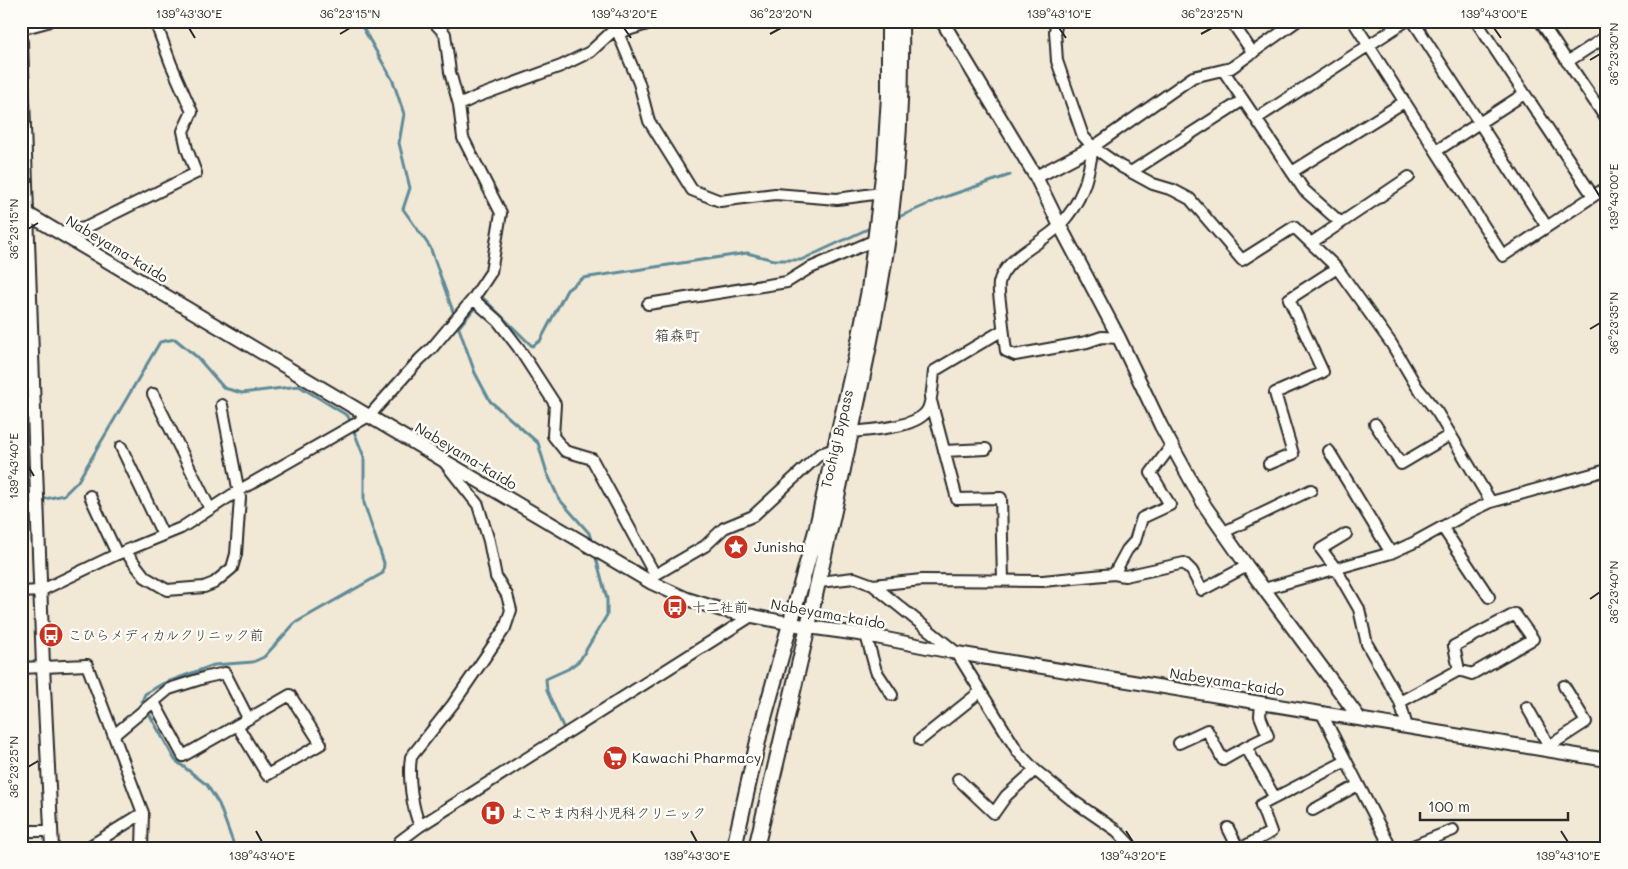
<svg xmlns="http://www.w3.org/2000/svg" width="1628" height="869" viewBox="0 0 1628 869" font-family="Mali,'Klee One',sans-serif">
  <rect width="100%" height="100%" fill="#f1e8d6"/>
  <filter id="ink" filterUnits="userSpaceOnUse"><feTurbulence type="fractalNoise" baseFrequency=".02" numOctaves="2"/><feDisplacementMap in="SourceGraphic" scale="10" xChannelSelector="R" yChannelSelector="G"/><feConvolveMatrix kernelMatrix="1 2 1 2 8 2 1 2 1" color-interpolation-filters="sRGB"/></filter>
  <g filter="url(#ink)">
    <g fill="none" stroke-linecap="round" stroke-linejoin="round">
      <path stroke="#5e8b98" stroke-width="3" d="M359,21L393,81L404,114L399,143L410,188L403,209L430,247L475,373L490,401L538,443L547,473L559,499L589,533L592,543
        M894,219L942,198L1010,175
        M458,328L483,298L532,346L540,341L567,290L583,278L747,253L774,260H801L872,227
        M40,500L64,495L78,481L160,342L175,339L197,357L224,388L242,393L299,386L348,416L364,457V503L384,563L383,573L295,623L264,657L253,662L214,665L162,684L145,694L142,701L175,760L207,785L219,804L235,848
        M21,505L34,502
        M564,729L547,691L546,679L568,669L580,660L607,615V599L595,554"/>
      <defs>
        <path id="minor" d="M1057,21L1055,31L1057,61L1083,136L1093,147L1120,166L1153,184L1173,190L1190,199L1242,260L1294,227L1337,268L1391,343L1417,387L1437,412L1491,502
          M1231,21L1253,53
          M1353,21L1503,256L1607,187
          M1413,21L1547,227
          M1476,21L1593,196
          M1540,21L1607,120
          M1604,21L1607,25
          M616,28L639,83L649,121L692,190L720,201L775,194L837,199L881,193
          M618,33L657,21
          M1567,62L1607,36
          M1223,70L1256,119L1406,21
          M459,105L476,97L561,66L590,52L616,28V21
          M1256,119L1304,190L1341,223
          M1436,151L1524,94
          M1131,172L1243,100
          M1292,172L1404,102
          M59,232L85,228L196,173L187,149L183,131L192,112L171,64L155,21
          M1311,243L1409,177
          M473,299L498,321L518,347L555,404L553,436L565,451L592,459L655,575L652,583
          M648,304L787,282L808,269L875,240
          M1119,338L1102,337L1087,342L1015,355L1006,351C1004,337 1003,323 1001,310C1000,301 998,291 999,283C1004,258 1043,243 1059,226C1082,202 1088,179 1093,147L1193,77L1231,68L1297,21
          M21,381L34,380
          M153,394L210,509
          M930,397L957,499L1001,498L1003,580
          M1375,424L1401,464L1450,435
          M851,432C869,430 919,428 928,409C932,400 933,381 934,371L1003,330
          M121,447L163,535
          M944,451L986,449
          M1329,451L1391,553
          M1269,464L1293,454L1275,393L1323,372L1289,299L1337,268
          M90,496L117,554
          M1443,528L1489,597
          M1224,532L1311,490
          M1346,534L1321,549L1336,569L1359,609L1367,644L1400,702
          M125,551L145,577L167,590L204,587L214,583L232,568L236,554L240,498L222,405
          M1114,574L1125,576L1184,563L1192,571L1202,590L1247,566
          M655,575L705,546L724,528L753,516L820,454L835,449
          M819,582L854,578L873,585L922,580L1043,581L1114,574L1127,550L1135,541L1142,518L1170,505L1151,473L1172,445
          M873,585L957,653L1018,752L1035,770L1072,800L1117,831L1133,848
          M1264,589L1391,553L1415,542L1468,513L1491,502L1607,470
          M21,592L40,591L113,556L181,528L238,491L369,416L420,359L432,348L473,299L491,272L501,213L463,138L459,105L450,72L445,34L433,21
          M866,635L876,671L892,695
          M21,668L87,665L143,813L142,848
          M154,702L183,756L290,695L321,744L267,775L237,725
          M1527,707L1549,746
          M1321,712L1391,848
          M1407,727L1400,702L1459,670L1472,674L1533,639L1515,614L1454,646L1459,670
          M114,735L169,689L207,677L225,673L248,718
          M920,740L980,692
          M1179,743L1207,730L1223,760L1246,747L1275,798
          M1246,747L1268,736L1260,716L1261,703
          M1543,750L1586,722L1564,686
          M958,779L994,813L1006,796L1035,770
          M1313,810L1358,785
          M420,826C412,808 408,777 411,757L453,704L505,628L511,610L507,595L496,577L489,541L478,505L445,463
          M1228,828L1238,848
          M21,831H51
          M87,848L143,813
          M396,848L400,841L420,826L753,615
          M1242,848L1271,832L1261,805L1346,761
          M1408,848L1453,830"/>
        <path id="tertiary" d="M942,21L1036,177L1060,226L1119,338L1161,426L1205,506L1247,566L1360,719
          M21,28L47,21
          M21,42L43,666L52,848
          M1036,177L1093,147
          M21,210L443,460L652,583L687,599L722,610L808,627L866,635L957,653L1607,760"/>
        <path id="secondary" d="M734,848L760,732L816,531L856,356L869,290L885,160L889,96V21
          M756,848C786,722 816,595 843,469C861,385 880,300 891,215C899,151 902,86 901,21"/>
      </defs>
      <use href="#minor" stroke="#2b2b2b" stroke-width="14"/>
      <use href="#tertiary" stroke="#2b2b2b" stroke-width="16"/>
      <use href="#secondary" stroke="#2b2b2b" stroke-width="18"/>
      <use href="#minor" stroke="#fdfcf7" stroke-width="10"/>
      <use href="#tertiary" stroke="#fdfcf7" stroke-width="12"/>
      <use href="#secondary" stroke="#fdfcf7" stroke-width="14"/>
    </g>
  </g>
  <path fill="none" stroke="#2b2b2b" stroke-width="2" d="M189,28L195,38M624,28L631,38M1059,28L1066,38M1494,28L1501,38M340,34L350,28M770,34L781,28M1201,34L1212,28M1590,60L1600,54M1594,187L1600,197M28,229L38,223M1590,329L1600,323M28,466L34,476M1590,599L1600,592M28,767L38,761M256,831L262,842M691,831L697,842M1126,831L1133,842M1561,831L1568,842"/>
  <defs>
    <symbol id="sight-disc" viewBox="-11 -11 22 22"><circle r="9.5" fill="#c8321e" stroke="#fdfcf7"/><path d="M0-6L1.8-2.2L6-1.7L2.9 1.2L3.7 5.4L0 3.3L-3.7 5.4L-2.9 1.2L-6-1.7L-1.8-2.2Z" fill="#fff"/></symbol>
    <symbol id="bus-disc" viewBox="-11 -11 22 22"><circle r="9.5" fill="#c8321e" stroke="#fdfcf7"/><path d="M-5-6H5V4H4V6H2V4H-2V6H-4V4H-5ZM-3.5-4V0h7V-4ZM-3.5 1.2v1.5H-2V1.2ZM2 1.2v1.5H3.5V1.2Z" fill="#fff"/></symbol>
    <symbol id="supermarket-disc" viewBox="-11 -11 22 22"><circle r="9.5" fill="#c8321e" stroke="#fdfcf7"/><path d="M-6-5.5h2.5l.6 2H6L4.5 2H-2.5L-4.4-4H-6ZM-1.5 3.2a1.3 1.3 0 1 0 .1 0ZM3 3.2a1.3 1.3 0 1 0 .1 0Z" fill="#fff"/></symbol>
    <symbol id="hospital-disc" viewBox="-11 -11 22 22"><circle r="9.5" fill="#c8321e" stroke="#fdfcf7"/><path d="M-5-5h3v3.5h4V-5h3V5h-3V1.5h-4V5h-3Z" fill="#fff"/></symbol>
  </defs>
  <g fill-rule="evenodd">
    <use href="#sight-disc" x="722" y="533" width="28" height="28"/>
    <use href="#bus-disc" x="661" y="593" width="28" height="28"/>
    <use href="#bus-disc" x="37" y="621" width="28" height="28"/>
    <use href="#supermarket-disc" x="601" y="744" width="28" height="28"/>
    <use href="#hospital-disc" x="479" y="799" width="28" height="28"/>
  </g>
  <g text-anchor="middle" stroke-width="5" stroke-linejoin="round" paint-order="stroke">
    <g font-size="14" fill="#2b2b2b" stroke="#fdfcf7">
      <text transform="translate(117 249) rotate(31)" y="5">Nabeyama-kaido</text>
      <text transform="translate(837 439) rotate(-77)" y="5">Tochigi Bypass</text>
      <text transform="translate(466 456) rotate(31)" y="5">Nabeyama-kaido</text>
      <text transform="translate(828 614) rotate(10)" y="5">Nabeyama-kaido</text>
      <text transform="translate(1227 682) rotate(9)" y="5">Nabeyama-kaido</text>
    </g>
    <g font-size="14" fill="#2b2b2b" stroke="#fdfcf7" text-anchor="start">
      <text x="754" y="552">Junisha</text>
      <text x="692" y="612">十二社前</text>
      <text x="68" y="640">こひらメディカルクリニック前</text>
      <text x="632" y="763">Kawachi Pharmacy</text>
      <text x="510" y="818">よこやま内科小児科クリニック</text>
    </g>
    <g font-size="15" fill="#2b2b2b" stroke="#fdfcf7">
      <text x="677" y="341">箱森町</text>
    </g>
  </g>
  <rect width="1628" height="869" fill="none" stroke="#fdfcf7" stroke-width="55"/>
  <path d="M1420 812v8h148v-8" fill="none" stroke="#2b2b2b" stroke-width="2.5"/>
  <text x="1428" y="812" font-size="15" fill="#2b2b2b" stroke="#fdfcf7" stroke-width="4" paint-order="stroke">100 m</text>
  <rect x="28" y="28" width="1572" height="814" fill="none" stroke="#2b2b2b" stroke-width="2"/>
  <g font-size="12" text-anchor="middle" fill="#2b2b2b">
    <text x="189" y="18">139°43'30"E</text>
    <text x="350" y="18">36°23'15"N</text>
    <text x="624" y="18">139°43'20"E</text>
    <text x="781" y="18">36°23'20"N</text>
    <text x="1059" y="18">139°43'10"E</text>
    <text x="1212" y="18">36°23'25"N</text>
    <text x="1494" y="18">139°43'00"E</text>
    <text transform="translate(1614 54) rotate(-90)" y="4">36°23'30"N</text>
    <text transform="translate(1614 197) rotate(-90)" y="4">139°43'00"E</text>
    <text transform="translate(14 229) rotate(-90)" y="4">36°23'15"N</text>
    <text transform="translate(1614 323) rotate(-90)" y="4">36°23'35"N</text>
    <text transform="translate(14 466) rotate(-90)" y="4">139°43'40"E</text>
    <text transform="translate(1614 592) rotate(-90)" y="4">36°23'40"N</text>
    <text transform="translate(14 767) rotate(-90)" y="4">36°23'25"N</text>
    <text x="262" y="860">139°43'40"E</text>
    <text x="697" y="860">139°43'30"E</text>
    <text x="1133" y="860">139°43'20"E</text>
    <text x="1568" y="860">139°43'10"E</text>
  </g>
</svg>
